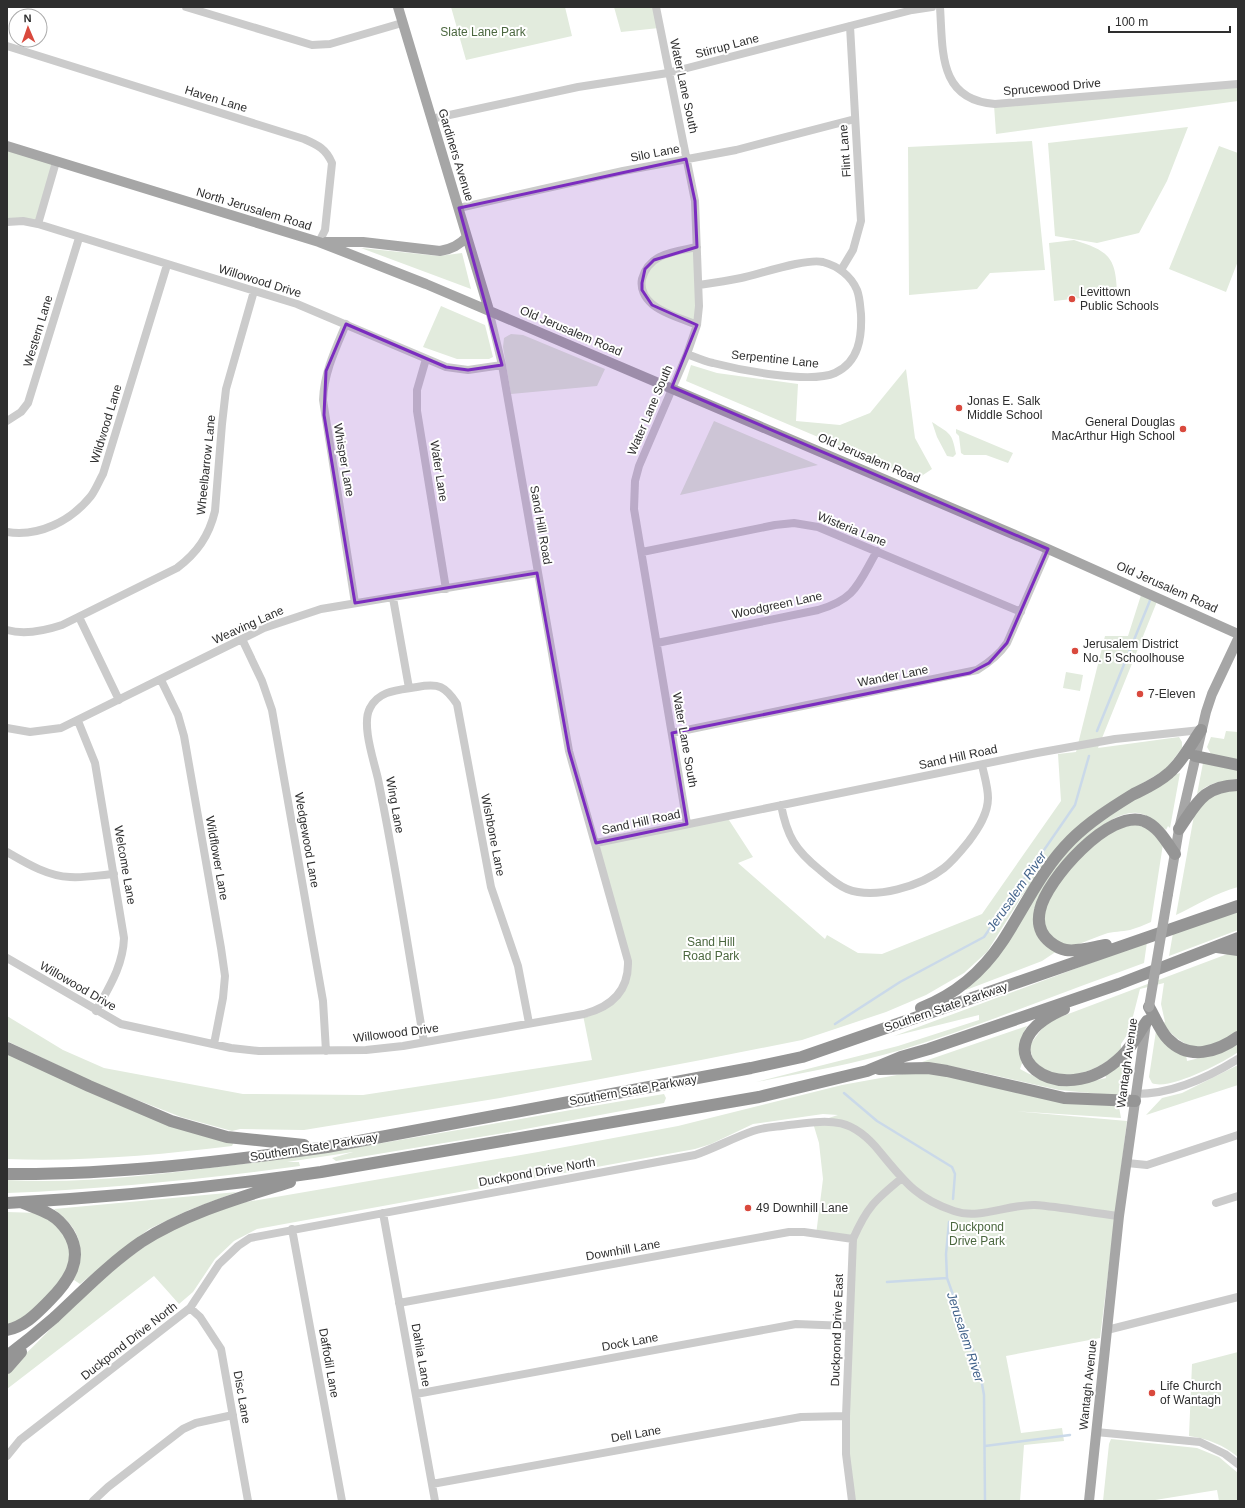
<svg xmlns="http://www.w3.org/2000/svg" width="1245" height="1508" viewBox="0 0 1245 1508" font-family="Helvetica,sans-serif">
  <rect width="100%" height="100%" fill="#fff"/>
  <path fill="#e2ebdd" d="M451,7H565L572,36L466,60Z
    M614,7H655L659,28L621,32Z
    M1238,85V101L996,134L994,105Z
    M1188,127L1167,181L1139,233L1097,243L1055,236L1048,143Z
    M1032,141L1045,270L990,273L977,289L909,295L908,147Z
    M1219,146L1238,153V261L1226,292L1169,269Z
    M7,147L55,163L38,224L7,222Z
    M1074,240C1109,251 1116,257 1117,294L1054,301L1049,243Z
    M361,248L439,256L462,253L471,289Z
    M696,248L697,323L659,308L643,289L648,269L655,260Z
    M441,306L485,325L493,357L489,359H457L423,347Z
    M511,334L523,335L605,369L597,386L511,394L503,347L504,338Z
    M691,365L717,373L798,384L796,421L840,425L870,413L906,369L915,438L932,469L917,479L686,381Z
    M714,421L818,465L680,495Z
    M932,422C950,434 952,432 956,454L953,457L947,456L937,437Z
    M956,429L1013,453L1008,463L986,455H964L961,453L959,436L956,433Z
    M1142,592L1158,599L1098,748L1179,737L1182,742V748L1166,769L1100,809L1063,840L1022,896L987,952L964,973L926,995L886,1012L802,1040L701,1060L500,1098L304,1130L240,1129L232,1131L181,1117L99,1085L7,1041V1016L63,1050L104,1068L243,1094L363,1095L592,1060L583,1015L607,1007L630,971L598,844L727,817L753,857L738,863L825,939L827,935L858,953L882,954L982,914L1061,801L1058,754L1076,752L1105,636H1128Z
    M1066,672L1083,675L1080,691L1063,688Z
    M1226,731L1238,732V761L1211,754L1207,747L1211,737L1224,739Z
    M1203,763L1238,769V782C1223,779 1208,783 1197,794Z
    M1177,771V774L1180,773L1170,828L1168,826L1166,830C1157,823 1150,815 1138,813C1111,808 1063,857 1051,879C1044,889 1040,901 1034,911L1057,951L1042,961L966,990L965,987L1069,846L1108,814Z
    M1238,788V887C1216,893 1197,905 1176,915L1195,810L1218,791Z
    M1121,823H1142L1163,844L1151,922C1144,925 1137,928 1130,930C1122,932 1113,931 1105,934C1076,944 1067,956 1043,927L1047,900L1068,870L1098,839Z
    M1238,910V930L1169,956L1173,933Z
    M1147,942L1144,963C1063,992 983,1025 901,1050C853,1064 804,1073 756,1082L898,1046L979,1020V1015L894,1036Z
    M1230,953H1238V1031C1231,1035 1222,1044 1214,1046C1194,1053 1173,1039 1163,1023L1165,1022L1161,1004L1164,983L1140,989L1129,1032L1121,1044V1049C1101,1071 1061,1087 1036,1063C1032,1059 1031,1051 1029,1046L1047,1022Z
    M1027,1026C1020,1040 1017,1048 1022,1063L1020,1069C1058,1090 1065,1087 1106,1078L1105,1074L1129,1055L1123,1094L1121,1096L1059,1090L971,1070L922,1062Z
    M1156,1031L1186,1054L1187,1061L1216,1054L1238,1042V1052C1223,1063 1168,1091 1152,1083L1149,1077Z
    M7,1054L234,1142L232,1146C158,1155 82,1162 7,1159Z
    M1238,1065V1085L1146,1115L1162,1098L1182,1093Z
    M908,1073L946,1074L1115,1105L1119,1107L1121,1118L1012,1111L1127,1121L1100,1338L1006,1356L1021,1433L1062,1428L1064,1441L1024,1445L1020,1501H853L848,1454L852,1240L816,1235L823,1179L819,1143L813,1123L838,1115L823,1114L753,1124L711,1144L695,1149L257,1229L234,1241L215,1259L193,1292L179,1304L154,1276L7,1389V1372C51,1330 94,1282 144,1247C170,1228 200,1217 229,1205L538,1152L678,1126L842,1085Z
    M664,1094L666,1098L664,1103L504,1133L336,1161L332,1158L353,1152L287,1162H299L300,1166C202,1179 105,1189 7,1193V1180C80,1184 154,1175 226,1166C373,1148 518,1118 664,1094Z
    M237,1192L189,1210L149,1229L80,1284L74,1280C84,1246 83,1232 54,1209Z
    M7,1212L39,1213L57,1224L65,1234L71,1252L65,1279L22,1321L7,1326Z
    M1238,1352V1457C1223,1445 1209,1439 1189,1436L1192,1364Z
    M1111,1439L1197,1448L1219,1457L1238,1473V1501H1219L1217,1490L1149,1501H1103L1109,1444Z"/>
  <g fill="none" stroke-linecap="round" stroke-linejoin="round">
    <path stroke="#cad9e9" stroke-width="2.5" d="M1097,731L1151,598
      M835,1024L900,982L984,937L1075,805L1089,756
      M844,1093L877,1121L952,1167L955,1174L953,1199
      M949,1222L946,1254L947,1278L979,1367L984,1395L985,1501
      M887,1282L947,1278
      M985,1446L1070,1435"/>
    <path stroke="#cbcbcb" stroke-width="8" d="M186,7L312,45L330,44L402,23
      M656,7L695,201L699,306L697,325L687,354L639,466L635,481L634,509L687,824
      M940,7C943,51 938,100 995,104L1238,84
      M7,46L304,139C318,145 326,149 332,163L325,230L319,242
      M431,119L578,87L668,73L912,10L932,7
      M459,208L623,171L736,150L855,119
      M7,222L23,221L38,224L297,304L446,367L468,370L502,365
      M38,224L56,162
      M697,247C674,252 649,253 642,279C640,289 645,298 652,304C663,314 684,319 697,325
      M841,270L853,250L861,221L850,26
      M346,324C335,350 324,373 323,400L355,603
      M687,354C695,357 704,361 713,363C740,370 810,384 835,373C859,362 862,337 861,314C860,306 860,298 857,290C851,276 838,266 823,262C806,258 760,274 741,278C727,281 713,283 699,285
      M426,359L417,390V411L446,589
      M7,421L21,412L28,403L79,238
      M7,532C39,537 71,521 91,496C96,489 99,481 103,474L167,265
      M642,552L775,525L794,523L818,527L1021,612
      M393,598L409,688
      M79,617L119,700
      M7,630C25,635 44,631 62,625L177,568C197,553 209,536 215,511L222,424L226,389L254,291
      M242,639L262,681L272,710L323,1001L326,1051
      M657,643L818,610C856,599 858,584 877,551
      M161,680L178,715L184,736L221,948L225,976L223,998L214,1044
      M78,721L95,763L124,938C123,966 109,987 96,1011
      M7,728L30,732L61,728L264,628L321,609L537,573
      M672,733L977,670C990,662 999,655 1007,643L1048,549
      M781,805C787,836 795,850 820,870C828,877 837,885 847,889C875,900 921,886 944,868C954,860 961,851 969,841C978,829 988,814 988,798C988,787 984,775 982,765
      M596,843L1037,753L1115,739L1201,730
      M7,852C26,863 47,876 70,877C85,878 100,875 114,874
      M7,958L121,1024L231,1048L259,1051L366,1050L403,1046L584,1014C611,1007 629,991 628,961L569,751L502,365L489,310
      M424,1042C409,955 396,866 378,779C374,761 361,724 370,708C379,690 399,690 417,687C439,683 445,686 457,704L491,887L518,966L529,1023
      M1136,1094C1171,1094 1209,1077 1238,1059
      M1127,1163L1147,1165L1238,1135
      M1216,1203L1238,1196
      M383,1213L435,1501
      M292,1229L342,1501
      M399,1303L789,1232H804L853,1239
      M190,1308L200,1317L221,1349L248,1501
      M1107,1330L1238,1297
      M416,1394L796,1324L848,1326
      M1096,1432L1200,1442L1225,1454L1238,1464
      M7,1456L20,1440L190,1308L219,1264L238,1246L250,1238L695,1155C715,1148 733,1138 753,1131C764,1127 777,1127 789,1125C831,1120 851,1116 880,1152C904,1181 917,1199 954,1211C980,1220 1008,1204 1035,1205C1063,1207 1091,1213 1119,1216
      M432,1484L801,1417L846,1416
      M93,1501L108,1487L183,1429L196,1423L233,1415
      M852,1501L846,1454V1416L853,1239C867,1207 875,1200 902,1178"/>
    <path stroke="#a6a6a6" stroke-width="10" d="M398,7L489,310
      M7,146L319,242L426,284L1048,549L1238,634
      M326,242H363L440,251C452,249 459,245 467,237
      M1168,894L1179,829L1206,712L1212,694L1238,639
      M1089,1501L1119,1216L1146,1023"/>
    <path stroke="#959595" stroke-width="12" d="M1195,756L1238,765
      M1179,829C1197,803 1203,786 1238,785
      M1106,945C1094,947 1078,952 1066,950C1060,949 1055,946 1050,942C1040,934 1037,923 1040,910C1046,880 1110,808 1144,821C1158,826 1167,843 1175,854
      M1217,947L1238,950
      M1149,1007C1155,1017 1160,1031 1168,1039C1189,1061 1217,1052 1238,1037
      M921,1008C954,995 982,972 1002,942C1025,907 1041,870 1071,840C1089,822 1111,808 1132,795C1144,789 1158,783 1169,773C1182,762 1191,744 1201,730
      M1064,1009C973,1048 1060,1117 1122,1056C1132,1047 1139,1032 1147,1021
      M7,1048L89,1086L171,1121L227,1137L304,1145
      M879,1069L928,1068L947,1071L1064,1098L1135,1101
      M7,1174C114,1175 221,1162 327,1147L751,1068L802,1057L1238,906
      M7,1203C112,1197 217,1187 321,1172L759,1097L867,1071L901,1057L929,1049L1119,984L1238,938
      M7,1330C25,1326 36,1314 49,1301C68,1282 85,1259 68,1232C64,1226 58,1219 51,1215C43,1210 33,1207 23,1203
      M7,1356C23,1344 39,1331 54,1318C82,1292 109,1264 141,1242C186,1213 239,1198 290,1182
      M7,1368L21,1352"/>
    <path stroke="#a6a6a6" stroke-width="10" d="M1149,1007L1168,894"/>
  </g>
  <path fill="#7b2cbf" fill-opacity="0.2" stroke="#7b2cbf" stroke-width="3" stroke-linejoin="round" d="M686,159L695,201L697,247L654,260L645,269L642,283V290L652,305L697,325L672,387L1048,549L1007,643L989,663L970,673L672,733L687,824L596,843L569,751L537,573L355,603L324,415L326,371L346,324L446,367L468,370L502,365L459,208Z"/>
  <g fill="#d9493d" stroke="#fff" stroke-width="1.5">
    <circle cx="1072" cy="299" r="4"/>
    <circle cx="959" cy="408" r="4"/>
    <circle cx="1183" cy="429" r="4"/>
    <circle cx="1075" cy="651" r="4"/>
    <circle cx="1140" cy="694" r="4"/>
    <circle cx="748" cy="1208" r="4"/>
    <circle cx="1152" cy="1393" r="4"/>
  </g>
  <g text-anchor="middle" stroke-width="4" stroke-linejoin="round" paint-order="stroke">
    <g font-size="12" fill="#4b673f" stroke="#fff">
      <text x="483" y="36">Slate Lane Park</text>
      <text x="711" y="946">Sand Hill<tspan x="711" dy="14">Road Park</tspan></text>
      <text x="977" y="1231">Duckpond<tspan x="977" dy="14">Drive Park</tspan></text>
    </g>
    <g font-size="12" fill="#2e2e2e" stroke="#fff">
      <text transform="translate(727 46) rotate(-15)" y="4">Stirrup Lane</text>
      <text transform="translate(684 86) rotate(78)" y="4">Water Lane South</text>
      <text transform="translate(1052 87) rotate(-5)" y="4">Sprucewood Drive</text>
      <text transform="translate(216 99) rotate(17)" y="4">Haven Lane</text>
      <text transform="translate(845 151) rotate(-94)" y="4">Flint Lane</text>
      <text transform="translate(655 153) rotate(-11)" y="4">Silo Lane</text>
      <text transform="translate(456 155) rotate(73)" y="4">Gardiners Avenue</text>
      <text transform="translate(254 209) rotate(17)" y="4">North Jerusalem Road</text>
      <text transform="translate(260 281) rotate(17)" y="4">Willowood Drive</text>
      <text transform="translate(38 331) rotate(-73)" y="4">Western Lane</text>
      <text transform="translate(571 331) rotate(23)" y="4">Old Jerusalem Road</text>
      <text transform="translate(775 359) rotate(6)" y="4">Serpentine Lane</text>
      <text transform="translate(650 410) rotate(-67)" y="4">Water Lane South</text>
      <text transform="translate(106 424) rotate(-73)" y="4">Wildwood Lane</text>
      <text transform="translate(869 458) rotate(23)" y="4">Old Jerusalem Road</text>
      <text transform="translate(344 460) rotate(80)" y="4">Whisper Lane</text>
      <text transform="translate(206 465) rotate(-84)" y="4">Wheelbarrow Lane</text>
      <text transform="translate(439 471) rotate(81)" y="4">Wafer Lane</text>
      <text transform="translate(541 525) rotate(80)" y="4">Sand Hill Road</text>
      <text transform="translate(852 529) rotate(22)" y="4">Wisteria Lane</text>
      <text transform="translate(1167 587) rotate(24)" y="4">Old Jerusalem Road</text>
      <text transform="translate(777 605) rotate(-12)" y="4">Woodgreen Lane</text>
      <text transform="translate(248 625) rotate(-24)" y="4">Weaving Lane</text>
      <text transform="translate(893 676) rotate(-11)" y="4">Wander Lane</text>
      <text transform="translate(685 740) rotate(80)" y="4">Water Lane South</text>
      <text transform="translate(958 757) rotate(-12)" y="4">Sand Hill Road</text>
      <text transform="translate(395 805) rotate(80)" y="4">Wing Lane</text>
      <text transform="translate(641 822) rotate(-12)" y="4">Sand Hill Road</text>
      <text transform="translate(493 835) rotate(79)" y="4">Wishbone Lane</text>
      <text transform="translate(307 840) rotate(80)" y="4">Wedgewood Lane</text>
      <text transform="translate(217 858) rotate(80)" y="4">Wildflower Lane</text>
      <text transform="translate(125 865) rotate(80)" y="4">Welcome Lane</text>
      <text transform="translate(78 986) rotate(30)" y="4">Willowood Drive</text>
      <text transform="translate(946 1007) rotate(-19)" y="4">Southern State Parkway</text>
      <text transform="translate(396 1033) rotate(-7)" y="4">Willowood Drive</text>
      <text transform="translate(1127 1063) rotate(-82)" y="4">Wantagh Avenue</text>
      <text transform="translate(633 1090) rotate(-10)" y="4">Southern State Parkway</text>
      <text transform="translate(314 1147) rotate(-9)" y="4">Southern State Parkway</text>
      <text transform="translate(537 1172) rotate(-10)" y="4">Duckpond Drive North</text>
      <text transform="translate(623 1250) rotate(-10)" y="4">Downhill Lane</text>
      <text transform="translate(837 1330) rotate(-88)" y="4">Duckpond Drive East</text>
      <text transform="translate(129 1341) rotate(-38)" y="4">Duckpond Drive North</text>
      <text transform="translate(630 1342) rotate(-10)" y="4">Dock Lane</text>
      <text transform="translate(421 1355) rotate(80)" y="4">Dahlia Lane</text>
      <text transform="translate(329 1363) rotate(80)" y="4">Daffodil Lane</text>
      <text transform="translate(1088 1385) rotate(-84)" y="4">Wantagh Avenue</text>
      <text transform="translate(242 1397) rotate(80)" y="4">Disc Lane</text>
      <text transform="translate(636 1434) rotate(-10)" y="4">Dell Lane</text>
    </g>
    <g font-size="12" fill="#2e2e2e" stroke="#fff" text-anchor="start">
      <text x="1080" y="296">Levittown<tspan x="1080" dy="14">Public Schools</tspan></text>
      <text x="967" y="405">Jonas E. Salk<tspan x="967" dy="14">Middle School</tspan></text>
      <text x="1175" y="426" text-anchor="end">General Douglas<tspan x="1175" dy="14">MacArthur High School</tspan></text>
      <text x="1083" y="648">Jerusalem District<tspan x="1083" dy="14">No. 5 Schoolhouse</tspan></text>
      <text x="1148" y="698">7-Eleven</text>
      <text x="756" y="1212">49 Downhill Lane</text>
      <text x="1160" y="1390">Life Church<tspan x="1160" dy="14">of Wantagh</tspan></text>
    </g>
    <g font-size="13" font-style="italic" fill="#42638b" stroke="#fff">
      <text transform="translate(1016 891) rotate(-55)" y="5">Jerusalem River</text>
      <text transform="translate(966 1337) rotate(72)" y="5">Jerusalem River</text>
    </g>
  </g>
  <rect width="1245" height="1508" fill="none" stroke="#2e2e2e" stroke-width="16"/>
  <g transform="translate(28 28) rotate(358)"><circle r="19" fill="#ffffff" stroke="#ababab"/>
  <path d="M0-3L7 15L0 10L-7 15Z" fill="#d9493d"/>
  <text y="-6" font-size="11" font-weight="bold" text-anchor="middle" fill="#2e2e2e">N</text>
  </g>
  <path d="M1109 26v6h121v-6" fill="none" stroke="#2e2e2e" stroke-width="2"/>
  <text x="1115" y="26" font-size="12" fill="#2e2e2e" stroke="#ffffff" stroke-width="3" paint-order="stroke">100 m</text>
</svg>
